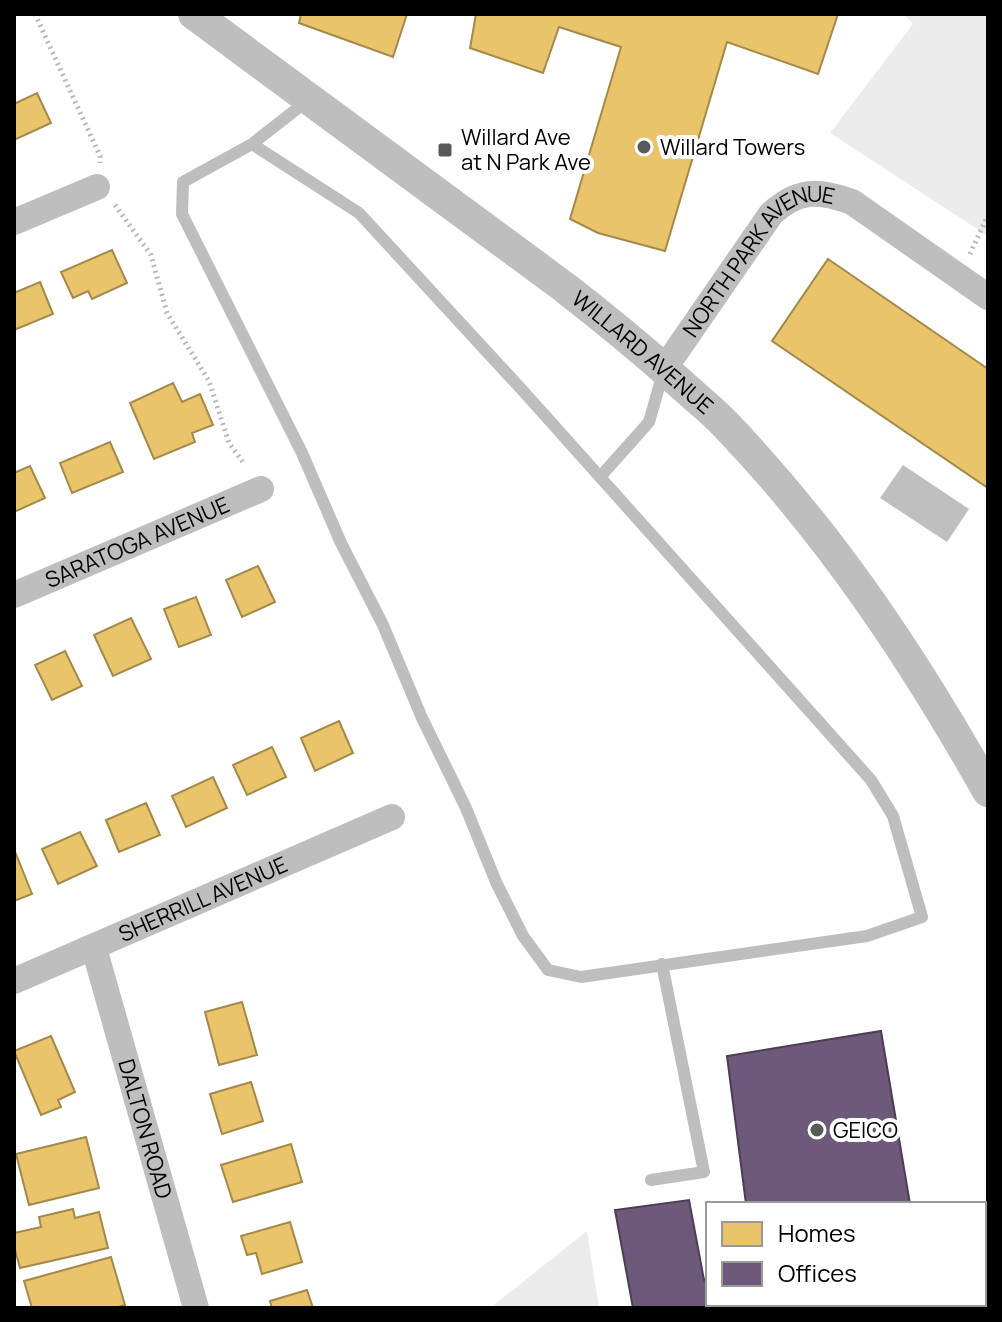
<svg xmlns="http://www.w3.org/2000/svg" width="1002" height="1322" viewBox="0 0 1002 1322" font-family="Manrope,sans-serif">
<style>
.green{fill:#ececec}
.water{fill:#bfbfbf}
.homes{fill:#e9c46a;stroke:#a3894a;stroke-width:2}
.offices{fill:#6d597a;stroke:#4c3e55;stroke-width:2}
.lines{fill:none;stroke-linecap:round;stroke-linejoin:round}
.path{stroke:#b9b9b9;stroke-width:5;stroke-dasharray:2 4;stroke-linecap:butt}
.service{stroke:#bebebe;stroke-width:12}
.minor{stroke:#bebebe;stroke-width:26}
.tertiary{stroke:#bebebe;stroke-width:32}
.poi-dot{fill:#595959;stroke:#fff;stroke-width:3}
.labels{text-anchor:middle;stroke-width:8;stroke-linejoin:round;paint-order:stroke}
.poi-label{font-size:22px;fill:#000;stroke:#fff;text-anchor:start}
.street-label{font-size:22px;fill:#000;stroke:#fff}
</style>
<rect width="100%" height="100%" fill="#fff"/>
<path class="green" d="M 903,14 L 988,14 L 988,236 L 830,133 L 913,24 Z
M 587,1231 L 599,1308 L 490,1308 Z"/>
<path class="water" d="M 903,465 L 969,509 L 947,542 L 880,498 Z"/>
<path class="homes" d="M 301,14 L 407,14 L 393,57 L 299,23 Z
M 476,14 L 838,14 L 818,74 L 727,42 L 665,251 L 598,233 L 570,219 L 621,47 L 559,27 L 543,73 L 470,48 Z
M 37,93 L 51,123 L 14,140 L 14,104 Z
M 112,250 L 127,283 L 92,299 L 88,291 L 73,298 L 61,272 Z
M 828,259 L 988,369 L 988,488 L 772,341 Z
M 40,282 L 53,314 L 14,330 L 14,293 Z
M 173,383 L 182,402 L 200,394 L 213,425 L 192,433 L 195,442 L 154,459 L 130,403 Z
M 110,442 L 123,472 L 72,493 L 60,463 Z
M 30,466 L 45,498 L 14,512 L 14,473 Z
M 258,566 L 275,602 L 242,617 L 226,580 Z
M 196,597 L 211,635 L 179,647 L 164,609 Z
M 131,618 L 151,659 L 113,676 L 94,635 Z
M 65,651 L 82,686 L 52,700 L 35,665 Z
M 339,721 L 353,753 L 315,771 L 301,738 Z
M 272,747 L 286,777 L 247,795 L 233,765 Z
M 213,777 L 227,808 L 186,827 L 172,796 Z
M 146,803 L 160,835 L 119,852 L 106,820 Z
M 80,832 L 97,866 L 58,884 L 42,849 Z
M 14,849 L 32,894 L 14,901 Z
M 242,1002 L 257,1055 L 219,1065 L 205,1012 Z
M 51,1036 L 75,1092 L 58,1100 L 61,1107 L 41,1115 L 14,1051 Z
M 251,1082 L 263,1121 L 222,1134 L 210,1094 Z
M 86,1137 L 99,1188 L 29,1205 L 16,1154 Z
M 291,1144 L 302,1182 L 233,1202 L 221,1165 Z
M 73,1209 L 75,1218 L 99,1212 L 108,1248 L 20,1268 L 14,1246 L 14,1233 L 41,1227 L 39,1217 Z
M 290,1222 L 302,1262 L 262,1274 L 256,1253 L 247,1255 L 241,1236 Z
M 111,1257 L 125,1305 L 115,1308 L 32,1308 L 24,1281 Z
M 307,1290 L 313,1308 L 272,1308 L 270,1301 Z"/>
<path class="offices" d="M 881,1031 L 910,1204 L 746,1204 L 727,1056 Z
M 689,1200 L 704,1280 L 708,1279 L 708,1304 L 926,1304 L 927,1308 L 633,1308 L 615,1210 Z"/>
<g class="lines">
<path class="path" d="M 35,14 L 100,156 L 100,163
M 115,205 L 151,255 L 167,313 L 209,381 L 229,443 L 245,465
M 970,254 L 988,215"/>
<path class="service" d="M 252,144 L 359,213 L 524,392 L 871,780 L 893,816 L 922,917 L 867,936 L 581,977 L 548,970 L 523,936 L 496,882 L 466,808 L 422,718 L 383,625 L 341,543 L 302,453 L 182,214 L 183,182 L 252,144 L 307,101
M 600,477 L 649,422 L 663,373
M 651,1180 L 704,1172 L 662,964"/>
<g class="minor">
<path d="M 14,222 L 97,187"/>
<path id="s1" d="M 664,369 L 771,214 C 798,189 818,190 852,202 L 988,297"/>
<path id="s2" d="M 14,595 L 261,489"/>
<path id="s3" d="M 94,948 L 196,1308"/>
<path id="s4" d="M 14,981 L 392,817"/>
</g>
<path class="tertiary" id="s5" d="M 194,14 L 564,287 C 604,318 643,350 681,384 C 696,398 712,410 726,425 C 832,536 913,658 988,791"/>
</g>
<g class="poi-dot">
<circle cx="644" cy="147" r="8"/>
<rect x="437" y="142" width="16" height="16" rx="4"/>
<circle cx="817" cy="1130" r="8"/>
</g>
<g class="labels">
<g class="poi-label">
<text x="461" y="145">Willard Ave<tspan x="461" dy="25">at N Park Ave</tspan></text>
<text x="660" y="155">Willard Towers</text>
<text x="833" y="1138">GEICO</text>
</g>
<g class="street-label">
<text dy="8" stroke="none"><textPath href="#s1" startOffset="150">NORTH PARK AVENUE</textPath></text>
<text dy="8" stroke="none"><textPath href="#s5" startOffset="562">WILLARD AVENUE</textPath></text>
<text dy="8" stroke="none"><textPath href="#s2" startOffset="134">SARATOGA AVENUE</textPath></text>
<text dy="8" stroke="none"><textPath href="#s4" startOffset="206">SHERRILL AVENUE</textPath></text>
<text dy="8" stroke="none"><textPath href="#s3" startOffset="188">DALTON ROAD</textPath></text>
</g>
</g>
<rect width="1002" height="1322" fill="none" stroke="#000000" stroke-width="32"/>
<rect x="706" y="1202" width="280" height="104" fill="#ffffff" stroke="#999999" stroke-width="2"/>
<rect x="722" y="1222" width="40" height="24" fill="#e9c46a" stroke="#999999" stroke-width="2"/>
<text x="778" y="1242" font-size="24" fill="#000000">Homes</text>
<rect x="722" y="1262" width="40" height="24" fill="#6d597a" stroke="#999999" stroke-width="2"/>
<text x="778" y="1282" font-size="24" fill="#000000">Offices</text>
</svg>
